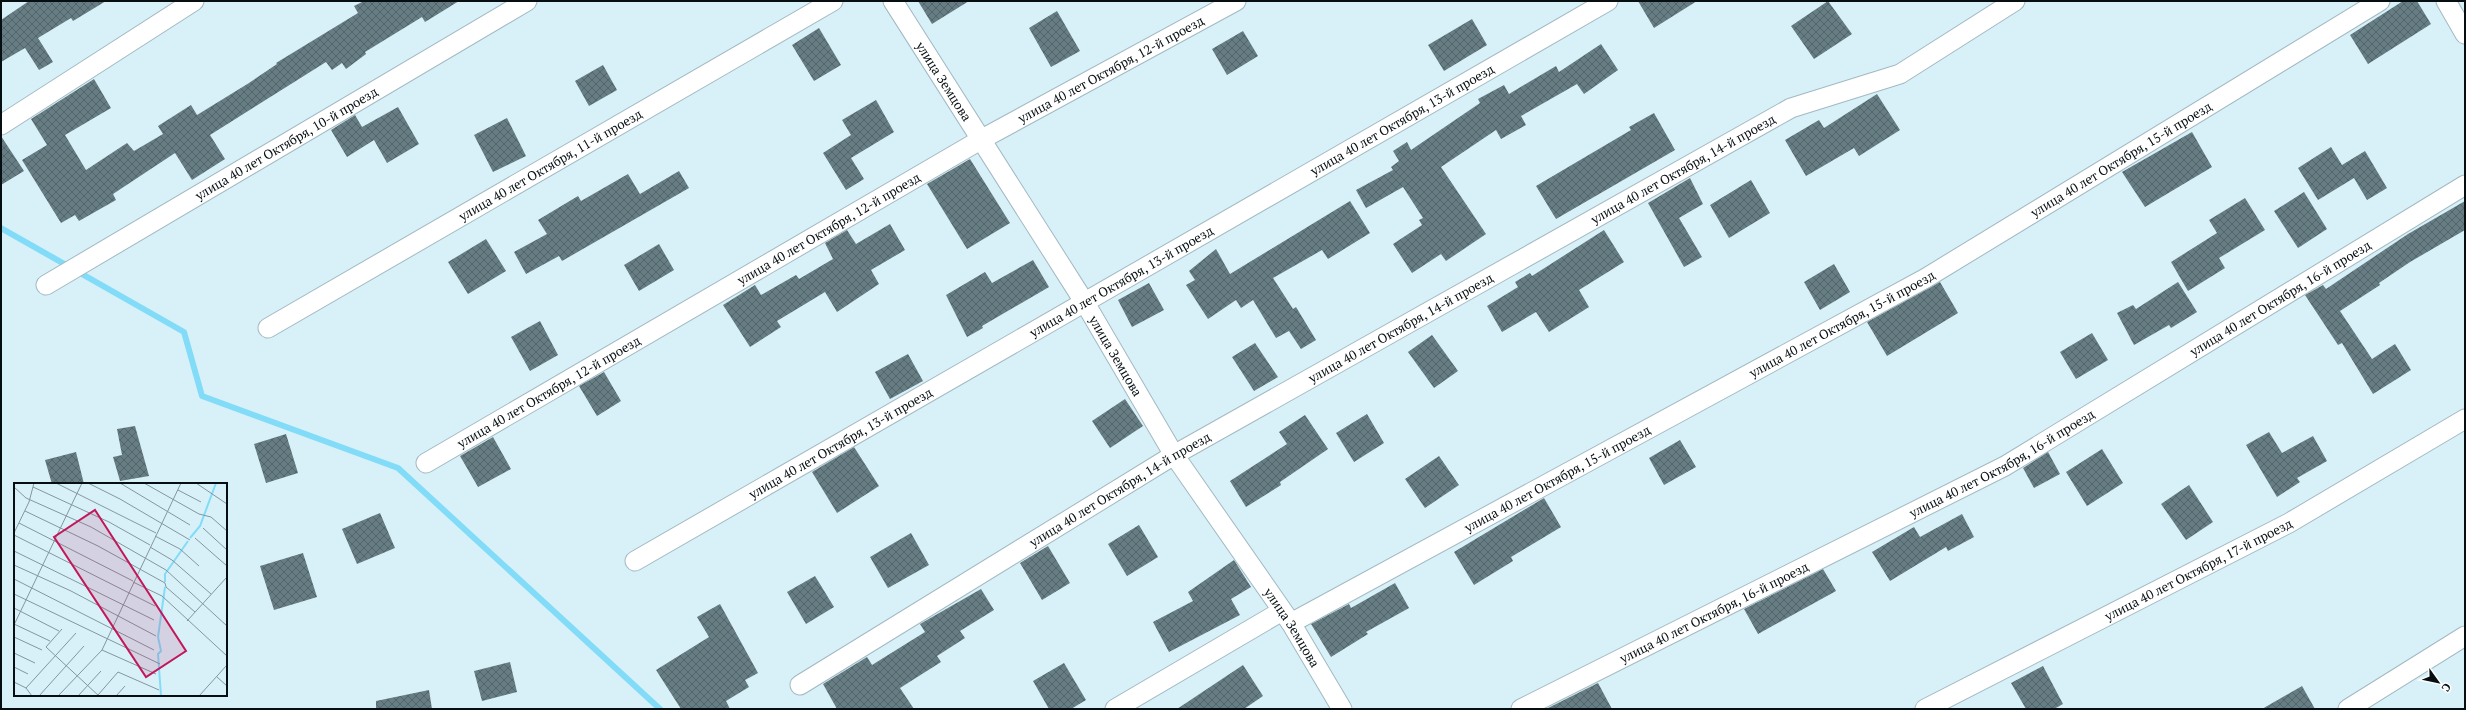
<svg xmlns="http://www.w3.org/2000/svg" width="2466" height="710" viewBox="0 0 2466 710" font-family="'PT Serif',serif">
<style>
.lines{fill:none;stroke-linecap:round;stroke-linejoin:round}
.stream{stroke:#82dcf8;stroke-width:6}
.building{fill:url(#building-cross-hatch)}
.street-casing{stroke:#a2b9c1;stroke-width:21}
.street{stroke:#fff;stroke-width:19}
.labels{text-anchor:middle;stroke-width:3;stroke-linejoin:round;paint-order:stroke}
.street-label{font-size:13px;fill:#060e11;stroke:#fff}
.inset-river{fill:none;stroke:#82dcf8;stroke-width:2}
.inset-road{fill:none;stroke:#84969c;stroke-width:1}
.view{fill:#c2185b;fill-opacity:0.15;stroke:#c2185b;stroke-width:2}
.inset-edge{fill:none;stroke:#060e11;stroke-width:2}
</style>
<defs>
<pattern id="building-cross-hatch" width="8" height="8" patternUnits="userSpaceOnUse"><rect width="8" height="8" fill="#677d84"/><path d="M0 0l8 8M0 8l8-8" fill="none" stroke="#53656b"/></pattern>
</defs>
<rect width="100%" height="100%" fill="#d8f1f9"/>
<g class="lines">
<path class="stream" d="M 1,228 L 184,332 L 202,396 L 398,468 L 660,709"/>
</g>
<path class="building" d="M 29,1 L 106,1 L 73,21 L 71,18 L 38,38 L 53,62 L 39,70 L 25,48 L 1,62 L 1,20 Z
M 364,1 L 459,1 L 425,22 L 422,17 L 365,52 L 366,54 L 346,69 L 342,63 L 332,70 L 326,62 L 210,135 L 225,159 L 192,180 L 175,153 L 113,194 L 116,200 L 79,221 L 75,215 L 61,223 L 22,160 L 47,145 L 31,119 L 94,79 L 111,108 L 65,135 L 86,170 L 127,143 L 134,151 L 163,134 L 158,126 L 191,105 L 197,115 L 249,83 L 277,64 L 276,63 L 358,13 L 354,6 Z
M 918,1 L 969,1 L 932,24 Z
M 1638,1 L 1697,1 L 1654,28 Z
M 1828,1 L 1852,34 L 1814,59 L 1791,26 Z
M 2403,1 L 2417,1 L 2431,24 L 2368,64 L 2350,35 Z
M 1057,11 L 1080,51 L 1051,67 L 1029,28 Z
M 1472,19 L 1487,45 L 1444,71 L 1428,45 Z
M 819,28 L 841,65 L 814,81 L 792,45 Z
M 1243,31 L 1258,56 L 1227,75 L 1212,49 Z
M 1601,44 L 1618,70 L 1584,94 L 1577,84 L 1521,116 L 1526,125 L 1501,139 L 1496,130 L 1441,167 L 1486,234 L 1446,261 L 1441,254 L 1412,273 L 1393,244 L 1422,225 L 1419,220 L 1423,218 L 1403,187 L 1366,208 L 1356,190 L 1393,170 L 1391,167 L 1399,161 L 1393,151 L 1407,142 L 1411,150 L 1480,103 L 1478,99 L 1504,85 L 1509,94 L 1556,66 L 1559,72 Z
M 603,65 L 617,90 L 589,106 L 575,81 Z
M 1877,94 L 1900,130 L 1859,156 L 1854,148 L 1806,176 L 1785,140 L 1819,120 L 1824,128 Z
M 876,100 L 894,132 L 851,158 L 864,179 L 846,190 L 823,153 L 851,135 L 842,120 Z
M 398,107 L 419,144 L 387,163 L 374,140 L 347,157 L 331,130 L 355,115 L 362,127 Z
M 1654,113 L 1675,150 L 1556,219 L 1536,186 L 1631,130 L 1629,127 Z
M 507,118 L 526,156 L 493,172 L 474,135 Z
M 2192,132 L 2212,167 L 2145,207 L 2122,172 Z
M 1,136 L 24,171 L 1,185 Z
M 2331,147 L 2342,165 L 2365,151 L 2387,188 L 2367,200 L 2354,178 L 2318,200 L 2298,168 Z
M 970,159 L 1010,223 L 967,249 L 927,184 Z
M 679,171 L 689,188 L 562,261 L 559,256 L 526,274 L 514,252 L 547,234 L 538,220 L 578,196 L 581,201 L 628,174 L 640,194 Z
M 1690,178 L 1703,204 L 1679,218 L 1702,257 L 1684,267 L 1648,203 Z
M 1751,180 L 1770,213 L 1729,238 L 1710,205 Z
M 2304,192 L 2327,229 L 2298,248 L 2274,211 Z
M 2245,198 L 2265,230 L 2219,258 L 2225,268 L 2188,291 L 2171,262 L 2217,233 L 2209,220 Z
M 1350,201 L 1370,233 L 1328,259 L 1322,250 L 1273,278 L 1293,309 L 1296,307 L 1316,340 L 1301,349 L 1289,331 L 1276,338 L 1253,300 L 1241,308 L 1236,300 L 1208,319 L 1186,285 L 1195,280 L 1189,271 L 1216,249 L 1230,274 Z
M 2465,201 L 2465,230 L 2410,262 L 2379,283 L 2380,285 L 2340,311 L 2372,359 L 2395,344 L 2411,370 L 2373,394 L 2342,343 L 2338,345 L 2305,295 L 2323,285 L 2326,289 L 2408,234 Z
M 890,224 L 905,250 L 871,270 L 879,284 L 837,312 L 825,292 L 777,321 L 781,327 L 750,347 L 723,305 L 755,285 L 761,295 L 796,275 L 799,279 L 833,259 L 825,243 L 847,230 L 856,244 Z
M 1604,230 L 1624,262 L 1579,290 L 1589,307 L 1549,332 L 1536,312 L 1502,332 L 1487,306 L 1518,287 L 1515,282 L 1530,273 L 1532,276 Z
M 486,239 L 506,271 L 468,294 L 448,262 Z
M 659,244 L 674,270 L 639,291 L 624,265 Z
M 1033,260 L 1049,287 L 982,326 L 983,328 L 967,337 L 946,295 L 985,272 L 992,283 Z
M 1834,264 L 1850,292 L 1820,310 L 1804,282 Z
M 1940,282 L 1958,313 L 1887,356 L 1867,322 Z
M 2178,282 L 2197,312 L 2171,328 L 2169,325 L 2134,345 L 2117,313 L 2133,305 L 2136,309 Z
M 1149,283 L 1164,310 L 1132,327 L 1118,300 Z
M 540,321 L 558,355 L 530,371 L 511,337 Z
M 2092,333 L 2108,360 L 2076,379 L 2060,352 Z
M 1432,335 L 1458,371 L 1434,388 L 1408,352 Z
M 1255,343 L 1278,377 L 1254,391 L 1232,357 Z
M 908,354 L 923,381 L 890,399 L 875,372 Z
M 604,372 L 621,401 L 597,416 L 579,386 Z
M 1125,399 L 1143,426 L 1110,448 L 1092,421 Z
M 1367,414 L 1384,443 L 1354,462 L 1336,433 Z
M 1305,415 L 1328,449 L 1280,482 L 1281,485 L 1246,507 L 1230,481 L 1287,444 L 1279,432 Z
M 135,426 L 149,476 L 120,481 L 113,457 L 122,455 L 117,429 Z
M 2269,432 L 2282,453 L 2313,436 L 2327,461 L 2297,478 L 2300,482 L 2277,497 L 2246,445 Z
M 286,434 L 298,473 L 266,483 L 254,444 Z
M 493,437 L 511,469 L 478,487 L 460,456 Z
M 1680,440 L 1696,467 L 1664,485 L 1649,458 Z
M 854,447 L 879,486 L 837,513 L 812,472 Z
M 2102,449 L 2123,483 L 2087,506 L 2066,472 Z
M 76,452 L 84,484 L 52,484 L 45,460 Z
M 2048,452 L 2060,474 L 2034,488 L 2023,468 Z
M 1439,456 L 1459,485 L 1425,508 L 1405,479 Z
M 2189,485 L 2213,522 L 2186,540 L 2161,504 Z
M 1544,498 L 1561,527 L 1511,557 L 1513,561 L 1474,585 L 1454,552 Z
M 380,513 L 395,548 L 357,564 L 342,529 Z
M 1962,514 L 1974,537 L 1948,551 L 1946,547 L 1890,581 L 1872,552 L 1914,527 L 1920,537 Z
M 1139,525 L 1158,557 L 1127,576 L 1108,544 Z
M 911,533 L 929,565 L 888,588 L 870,557 Z
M 1048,546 L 1070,583 L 1042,600 L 1020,563 Z
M 303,553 L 317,597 L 274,610 L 260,566 Z
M 1234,560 L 1251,587 L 1231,599 L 1240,615 L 1169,652 L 1153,622 L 1193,601 L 1188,592 Z
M 1823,569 L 1836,591 L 1758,634 L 1744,609 Z
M 815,576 L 834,607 L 806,624 L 787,592 Z
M 1395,583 L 1409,608 L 1366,632 L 1368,634 L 1331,657 L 1311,624 L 1349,604 L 1351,608 Z
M 981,589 L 994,610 L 960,631 L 965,638 L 937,656 L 941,662 L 900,688 L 914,709 L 837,709 L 823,684 L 867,657 L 872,665 L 925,632 L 920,624 Z
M 720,604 L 758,673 L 745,680 L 749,687 L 726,701 L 730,709 L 681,709 L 656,670 L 709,637 L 697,617 Z
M 510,662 L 517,692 L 482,701 L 474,671 Z
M 1064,663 L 1086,700 L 1071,709 L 1049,709 L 1033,681 Z
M 1243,665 L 1263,696 L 1244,709 L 1177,709 Z
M 2043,666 L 2063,704 L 2054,709 L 2026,709 L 2011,683 Z
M 1598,683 L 1612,709 L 1546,709 Z
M 2302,686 L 2315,709 L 2262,709 Z
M 429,690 L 432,709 L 376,709 L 376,701 Z"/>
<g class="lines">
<g class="street-casing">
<g id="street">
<path id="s1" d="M 893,1 L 1085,303 L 1174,455 L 1291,623 L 1342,709"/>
<path d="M 2446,1 L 2465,34"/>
<path d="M 1,125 L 194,1"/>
<path id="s2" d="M 46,285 L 527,1"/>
<path id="s3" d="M 268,328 L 833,1"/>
<path id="s4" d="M 426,463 L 982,139 L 1236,1"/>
<path id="s5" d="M 635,561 L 1608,1"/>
<path id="s6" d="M 1291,623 L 1926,278 L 2380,1"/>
<path id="s7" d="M 800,685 L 1174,455 L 1791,108 L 1900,74 L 2015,1"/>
<path d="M 1115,709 L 1282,611"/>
<path id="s8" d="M 1521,709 L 2005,466 L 2465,185"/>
<path id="s9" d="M 1925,709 L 2289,523 L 2465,419"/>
<path d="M 2348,709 L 2465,636"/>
</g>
</g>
<use href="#street" class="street"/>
</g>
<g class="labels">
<g class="street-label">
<text dy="5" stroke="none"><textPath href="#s4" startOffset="790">улица 40 лет Октября, 12-й проезд</textPath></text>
<text dy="5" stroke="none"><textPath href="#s1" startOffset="95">улица Земцова</textPath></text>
<text dy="5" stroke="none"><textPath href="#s5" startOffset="885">улица 40 лет Октября, 13-й проезд</textPath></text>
<text dy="5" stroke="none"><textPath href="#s2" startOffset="279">улица 40 лет Октября, 10-й проезд</textPath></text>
<text dy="5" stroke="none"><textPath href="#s6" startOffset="951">улица 40 лет Октября, 15-й проезд</textPath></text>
<text dy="5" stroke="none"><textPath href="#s3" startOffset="326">улица 40 лет Октября, 11-й проезд</textPath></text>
<text dy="5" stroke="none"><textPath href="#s7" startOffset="1023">улица 40 лет Октября, 14-й проезд</textPath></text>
<text dy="5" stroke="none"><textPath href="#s4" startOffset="466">улица 40 лет Октября, 12-й проезд</textPath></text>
<text dy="5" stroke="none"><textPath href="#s5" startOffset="561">улица 40 лет Октября, 13-й проезд</textPath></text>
<text dy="5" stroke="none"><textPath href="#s8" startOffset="864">улица 40 лет Октября, 16-й проезд</textPath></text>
<text dy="5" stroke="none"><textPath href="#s6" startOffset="627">улица 40 лет Октября, 15-й проезд</textPath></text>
<text dy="5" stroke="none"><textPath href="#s7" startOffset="699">улица 40 лет Октября, 14-й проезд</textPath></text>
<text dy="5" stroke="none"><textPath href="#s1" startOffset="419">улица Земцова</textPath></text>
<text dy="5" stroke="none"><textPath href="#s4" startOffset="142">улица 40 лет Октября, 12-й проезд</textPath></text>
<text dy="5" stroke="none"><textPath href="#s5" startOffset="237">улица 40 лет Октября, 13-й проезд</textPath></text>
<text dy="5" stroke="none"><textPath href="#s8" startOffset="540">улица 40 лет Октября, 16-й проезд</textPath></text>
<text dy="5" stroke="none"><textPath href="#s6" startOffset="303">улица 40 лет Октября, 15-й проезд</textPath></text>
<text dy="5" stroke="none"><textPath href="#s7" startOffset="375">улица 40 лет Октября, 14-й проезд</textPath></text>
<text dy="5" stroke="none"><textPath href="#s9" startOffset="307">улица 40 лет Октября, 17-й проезд</textPath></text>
<text dy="5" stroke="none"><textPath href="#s8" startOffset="216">улица 40 лет Октября, 16-й проезд</textPath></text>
<text dy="5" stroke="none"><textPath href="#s1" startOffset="743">улица Земцова</textPath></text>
</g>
</g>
<g transform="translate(14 483)">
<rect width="213" height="213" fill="#d8f1f9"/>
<path class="inset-river" d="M 176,55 L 186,43 L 202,0M 151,99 L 151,91 L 174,58M 147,213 L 144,171 L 147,168 L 144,154 L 151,104"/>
<path class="inset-road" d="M 42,0 L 142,50M 74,0 L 106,16 L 176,57M 106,0 L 176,42M 130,0 L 185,31 L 197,34 L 213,48M 182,0 L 213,21M 0,4 L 12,15 L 77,44 L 152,87 L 213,143M 19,4 L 95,39 L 136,62M 164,7 L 187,19M 11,28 L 84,63 L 151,100 L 152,104 L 181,129M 5,40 L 119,98M 189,45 L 213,67M 0,50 L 15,19 L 20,0M 0,52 L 141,123M 141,53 L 166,66 L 185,83M 181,55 L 213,83M 136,64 L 158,77 L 197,111M 0,68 L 140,137M 0,82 L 57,108 L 142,153M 0,96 L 140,167M 119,99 L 148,113 L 213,173M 0,111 L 146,181M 0,125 L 45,148M 173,138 L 213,94M 0,141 L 36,158M 0,142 L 68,0M 48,146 L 32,164 L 85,213M 0,154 L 28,167M 88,167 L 142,191M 0,170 L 21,180M 0,184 L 14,191M 203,194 L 213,203M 0,199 L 12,205M 84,212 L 104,189 L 145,207M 18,213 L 12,205 L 62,150M 25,213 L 70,163M 44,213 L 88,167 L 167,0M 64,213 L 87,188M 102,213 L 111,203M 185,213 L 213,182"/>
<path class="view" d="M 81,27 L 172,168 L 132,194 L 40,54 Z"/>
<rect width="213" height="213" class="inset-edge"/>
</g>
<rect width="2466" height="710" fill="none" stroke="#060e11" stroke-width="4"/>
<g transform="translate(2438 682) rotate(123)" stroke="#ffffff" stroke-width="3" paint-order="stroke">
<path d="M0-3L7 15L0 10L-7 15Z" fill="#060e11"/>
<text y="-6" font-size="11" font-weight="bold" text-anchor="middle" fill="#060e11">С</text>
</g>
</svg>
